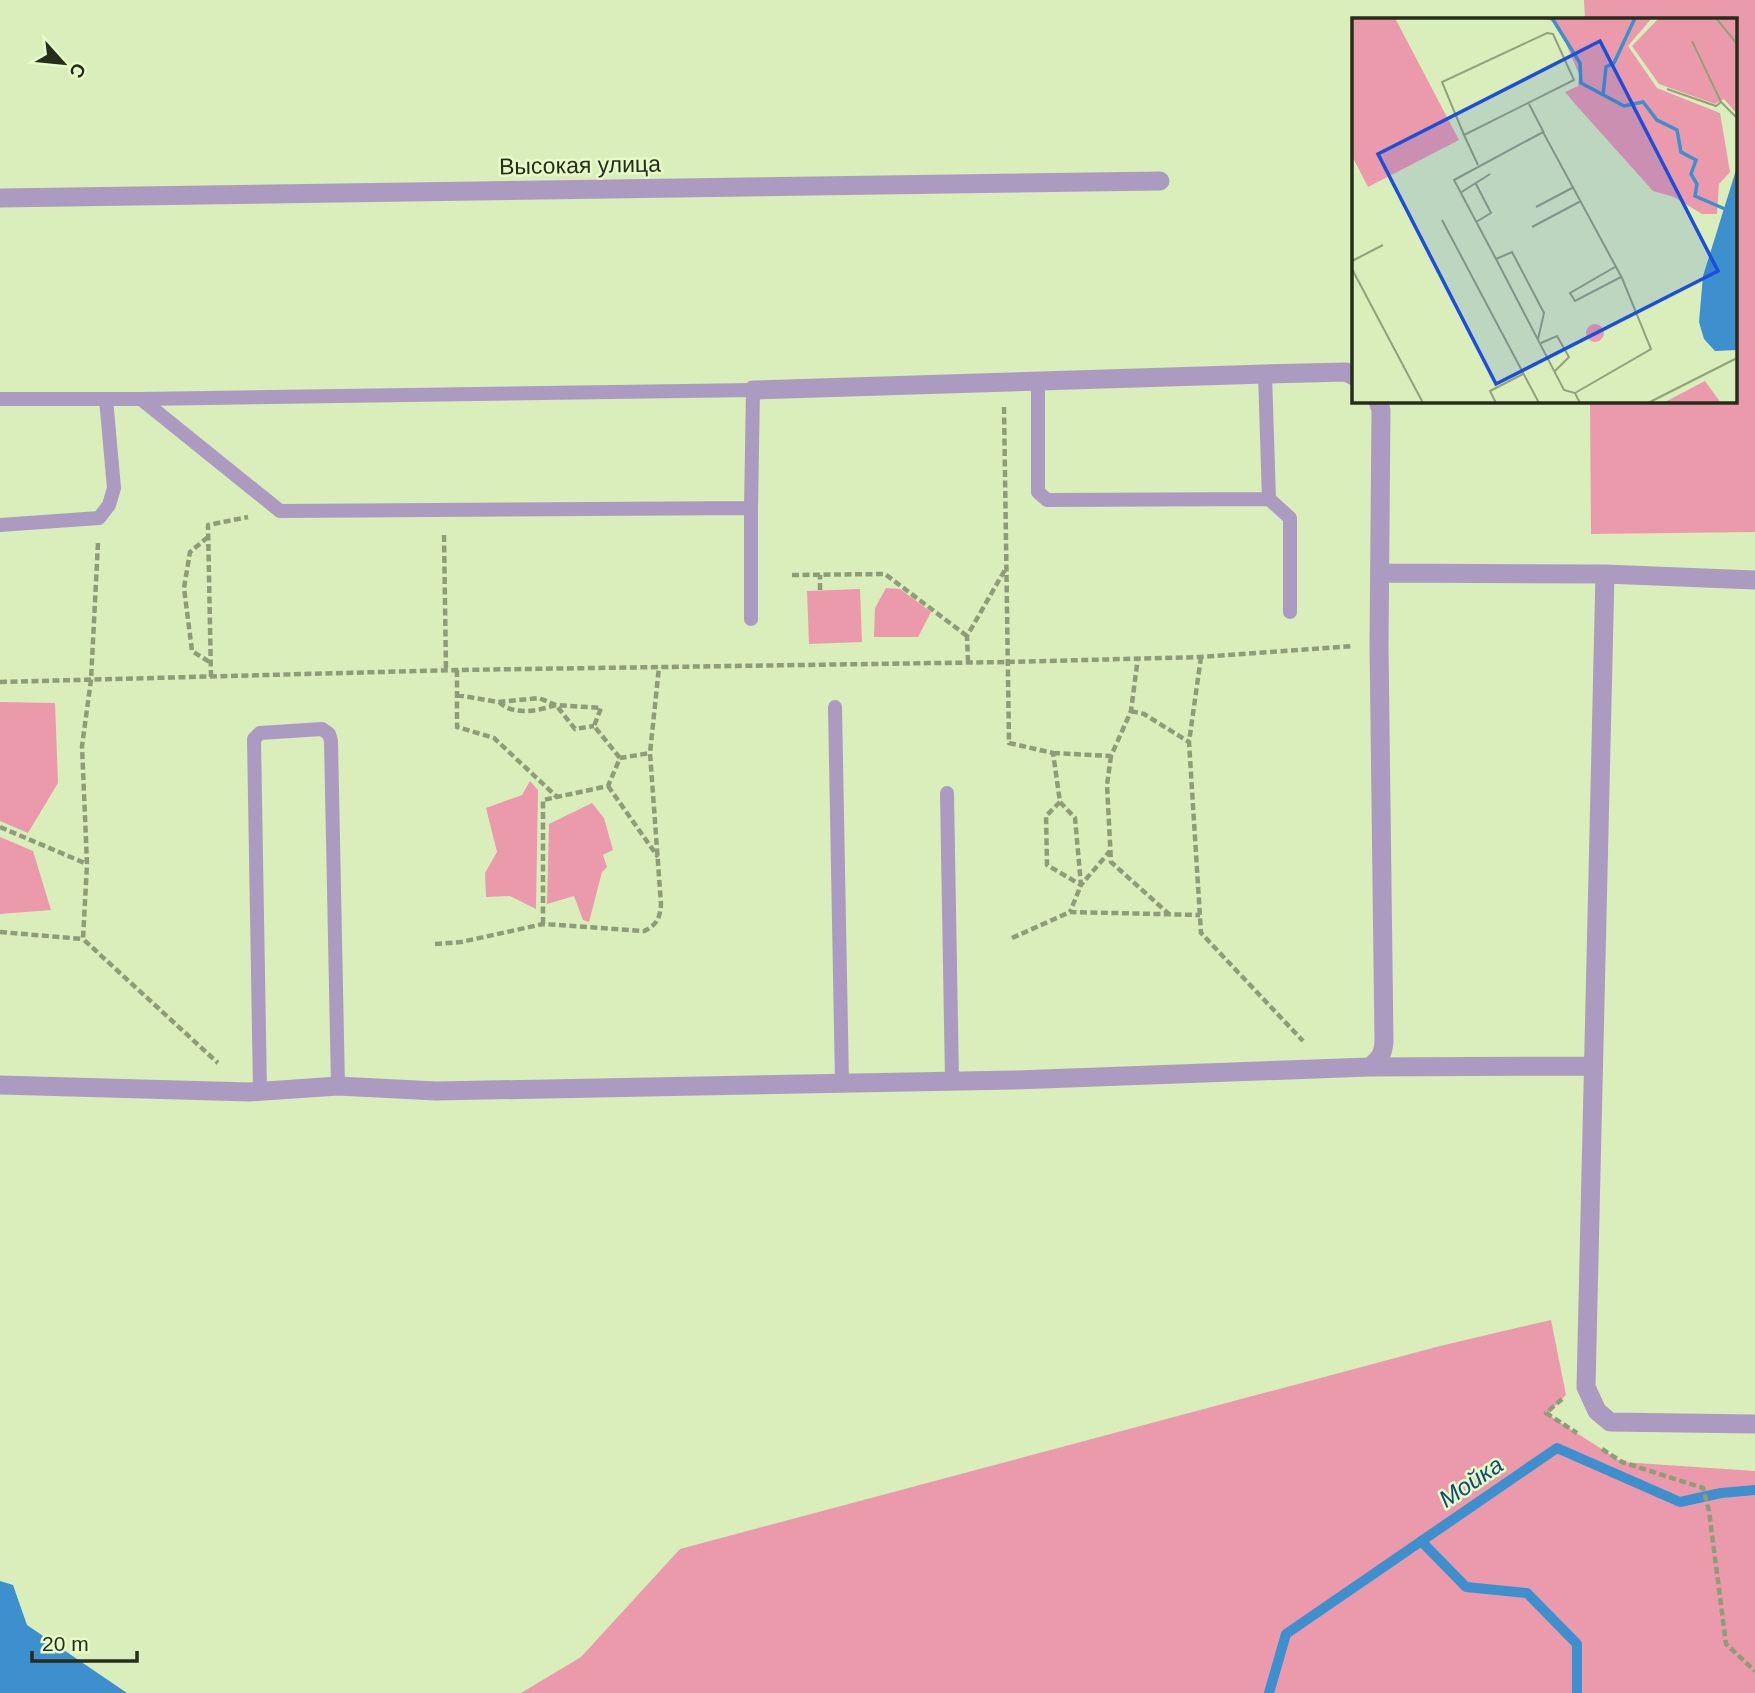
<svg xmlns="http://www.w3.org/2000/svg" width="1755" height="1693" viewBox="0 0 1755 1693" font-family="Arial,sans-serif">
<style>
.green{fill:#ea9aab}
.water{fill:#3d8fce}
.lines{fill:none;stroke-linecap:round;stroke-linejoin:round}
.stream{stroke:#3d8fce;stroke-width:10}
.path{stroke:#8e9d78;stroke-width:4.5;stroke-dasharray:7 3.5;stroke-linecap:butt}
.service{stroke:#ac9bc0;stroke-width:14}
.minor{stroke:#ac9bc0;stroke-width:19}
.labels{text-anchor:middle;stroke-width:5;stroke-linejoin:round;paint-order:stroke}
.street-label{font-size:23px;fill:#262e1b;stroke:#e7fbc9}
.water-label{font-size:24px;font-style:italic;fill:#0f4b76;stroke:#e7fbc9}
.inset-river{fill:none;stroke:#3d8fce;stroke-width:3.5}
.inset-road{fill:none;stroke:#92a17c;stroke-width:2}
.view{fill:#1d4ed8;fill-opacity:0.15;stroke:#1d4ed8;stroke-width:3.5}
.inset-edge{fill:none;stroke:#262e1b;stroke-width:3.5}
</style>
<rect width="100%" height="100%" fill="#daeebc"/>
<path class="green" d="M 1584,0 L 1755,0 L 1755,532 L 1591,534 L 1590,401 L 1736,401 L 1736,19 L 1585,19 Z
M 886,588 L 900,589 L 931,612 L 918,637 L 874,637 L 875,608 Z
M 860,589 L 862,642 L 809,644 L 807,591 Z
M 0,702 L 55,703 L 58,783 L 28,833 L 0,821 Z
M 530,781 L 538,790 L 536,909 L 510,896 L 486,897 L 485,873 L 497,852 L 486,808 L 522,795 Z
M 592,803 L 604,818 L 613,850 L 603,855 L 607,867 L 602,872 L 589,922 L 583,920 L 574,896 L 547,904 L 549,824 Z
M 0,837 L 33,851 L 51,910 L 0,914 Z
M 1551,1320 L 1566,1395 L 1547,1414 L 1622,1462 L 1755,1471 L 1755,1693 L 521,1693 L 581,1657 L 680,1549 L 1440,1346 Z"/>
<path class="water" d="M 0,1581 L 13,1585 L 27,1625 L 127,1693 L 0,1693 Z"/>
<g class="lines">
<path class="stream" d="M 1421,1541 L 1466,1587 L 1527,1593 L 1577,1644 L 1577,1693
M 1269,1693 L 1286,1634 L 1557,1448 L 1680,1502 L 1721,1493 L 1755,1490"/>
<path class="path" d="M 1004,407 L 1009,743 L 1053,753 L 1060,802 L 1075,818 L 1081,885 L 1070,912
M 444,535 L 446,670
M 208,537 L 190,552 L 184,588 L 192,651 L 211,663
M 98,543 L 91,680 L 82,746 L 87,864 L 83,939 L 218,1063
M 792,575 L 885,574 L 967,636
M 820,590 L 820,575
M 1201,657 L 1189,742 L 1201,933 L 1303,1041
M 968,662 L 967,636 L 1006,568
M 457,670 L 457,727 L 494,738 L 557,797
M 211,677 L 208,525 L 248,517
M 0,682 L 457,670 L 1008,662 L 1201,657 L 1353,646
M 457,695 L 498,702 L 539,698 L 556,705 L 601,708 L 594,726 L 620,758
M 499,702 C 513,716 538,711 556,705 L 575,729 L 594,726
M 1131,711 L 1144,714 L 1189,742
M 1053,753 L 1111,756 L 1131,711 L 1138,657
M 1111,756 L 1107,785 L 1111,862 L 1171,916
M 608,786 L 658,857
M 1060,802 L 1046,816 L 1047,865 L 1081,885 L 1110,851
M 0,827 L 87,864
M 543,924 L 543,800 L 608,786 L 620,758 L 650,753
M 0,932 L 83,939
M 1012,938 L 1070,912 L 1200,915
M 435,944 L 461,942 L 543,924 L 644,931 C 657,925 660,918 661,904 L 650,753 L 659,667
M 1562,1399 L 1546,1413 L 1577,1433
M 1602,1449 L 1622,1462 L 1703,1488 L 1709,1511 L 1726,1644 L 1755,1671"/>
<path class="service" d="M 1265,374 L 1269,499 L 1290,518 L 1290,612
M 1038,382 L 1038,492 L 1047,500 L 1269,499
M 0,399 L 141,399 L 753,390 L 751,508 L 280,511 L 141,399
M 0,525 L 99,518 L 109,505 L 114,488 L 106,399
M 751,619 L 751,508
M 835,707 L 842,1083
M 947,793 L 952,1081
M 260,1091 L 254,739 L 260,733 L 322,729 L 329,734 L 331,741 L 338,1086"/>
<path class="minor" d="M 0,198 L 1160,181
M 753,390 L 1265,374 L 1346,372 L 1354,376
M 1380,573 L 1605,574 L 1586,1387 L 1597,1411 L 1610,1422 L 1755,1424
M 1605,574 L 1755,580
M 1369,1067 L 1593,1066
M 0,1085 L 250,1092 L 338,1086 L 436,1091 L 1014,1080 L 1369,1067 C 1379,1060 1383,1055 1384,1042 L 1379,645 L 1381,410 L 1378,401"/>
</g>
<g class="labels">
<g class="street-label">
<text transform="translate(580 165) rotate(-1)" y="8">Высокая улица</text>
</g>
<g class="water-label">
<text transform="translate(1471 1482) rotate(-34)" y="8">Мойка</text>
</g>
</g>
<g transform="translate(1352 18)">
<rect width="385" height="385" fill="#daeebc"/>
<path d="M 0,0 L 43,0 L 107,122 L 16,169 L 0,138 ZM 191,0 L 300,0 L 276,28 L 305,70 L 368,95 L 378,154 L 367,166 L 365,196 L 350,196 L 322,179 L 301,173 L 224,87 L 213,74 L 226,68 L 227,56 L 205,5 ZM 307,0 L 385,0 L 385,96 L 372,81 L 363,86 L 307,66 L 280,28 ZM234 315a9 9 0 1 1 18 0a9 9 0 1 1-18 0ZM 353,363 L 369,385 L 311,385 Z" fill="#ea9aab"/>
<path d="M 385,149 L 385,332 L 363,333 L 352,321 L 347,304 L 351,258 Z" fill="#3d8fce"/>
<path class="inset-river" d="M 200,0 L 228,45 L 229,65 L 272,88 L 291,84 L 305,102 L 325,112 L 329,134 L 344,142 L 339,156 L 345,166 L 343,178 L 373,191M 251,77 L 254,49 L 262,45 L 283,0"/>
<path class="inset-road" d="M 364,0 L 385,26M 340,23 L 369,84 L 385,100M 315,71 L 364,88 L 369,84M 177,86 L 192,115M 112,117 L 90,64 L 195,15 L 201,16 L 222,62 L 112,117 L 126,147M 124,166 L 139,195 L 124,204M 108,175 L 138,156M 184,189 L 222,169M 90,202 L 187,385M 180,209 L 229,183M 144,241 L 102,162 L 191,114 L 270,260 L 299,331 L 223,375M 0,243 L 31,227M 263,249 L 218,275 L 223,283 L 269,259M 0,251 L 71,385M 186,321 L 192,295 L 160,234 L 144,241 L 212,372 L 223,375 L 228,385M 189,325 L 205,318 L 217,339 L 203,353M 144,385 L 138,373 L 171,356M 296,385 L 385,340"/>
<path class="view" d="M 248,23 L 366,253 L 144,366 L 26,136 Z"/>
<rect width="385" height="385" class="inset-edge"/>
</g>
<g transform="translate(63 63) rotate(117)" stroke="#e7fbc9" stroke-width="5" paint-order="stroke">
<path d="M0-5L12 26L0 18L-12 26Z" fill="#262e1b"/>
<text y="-10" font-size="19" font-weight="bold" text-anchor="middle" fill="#262e1b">С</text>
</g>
<path d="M32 1651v10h105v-10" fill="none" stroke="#262e1b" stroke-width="3.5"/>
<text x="42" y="1651" font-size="21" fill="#262e1b" stroke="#e7fbc9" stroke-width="5" paint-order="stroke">20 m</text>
</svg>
